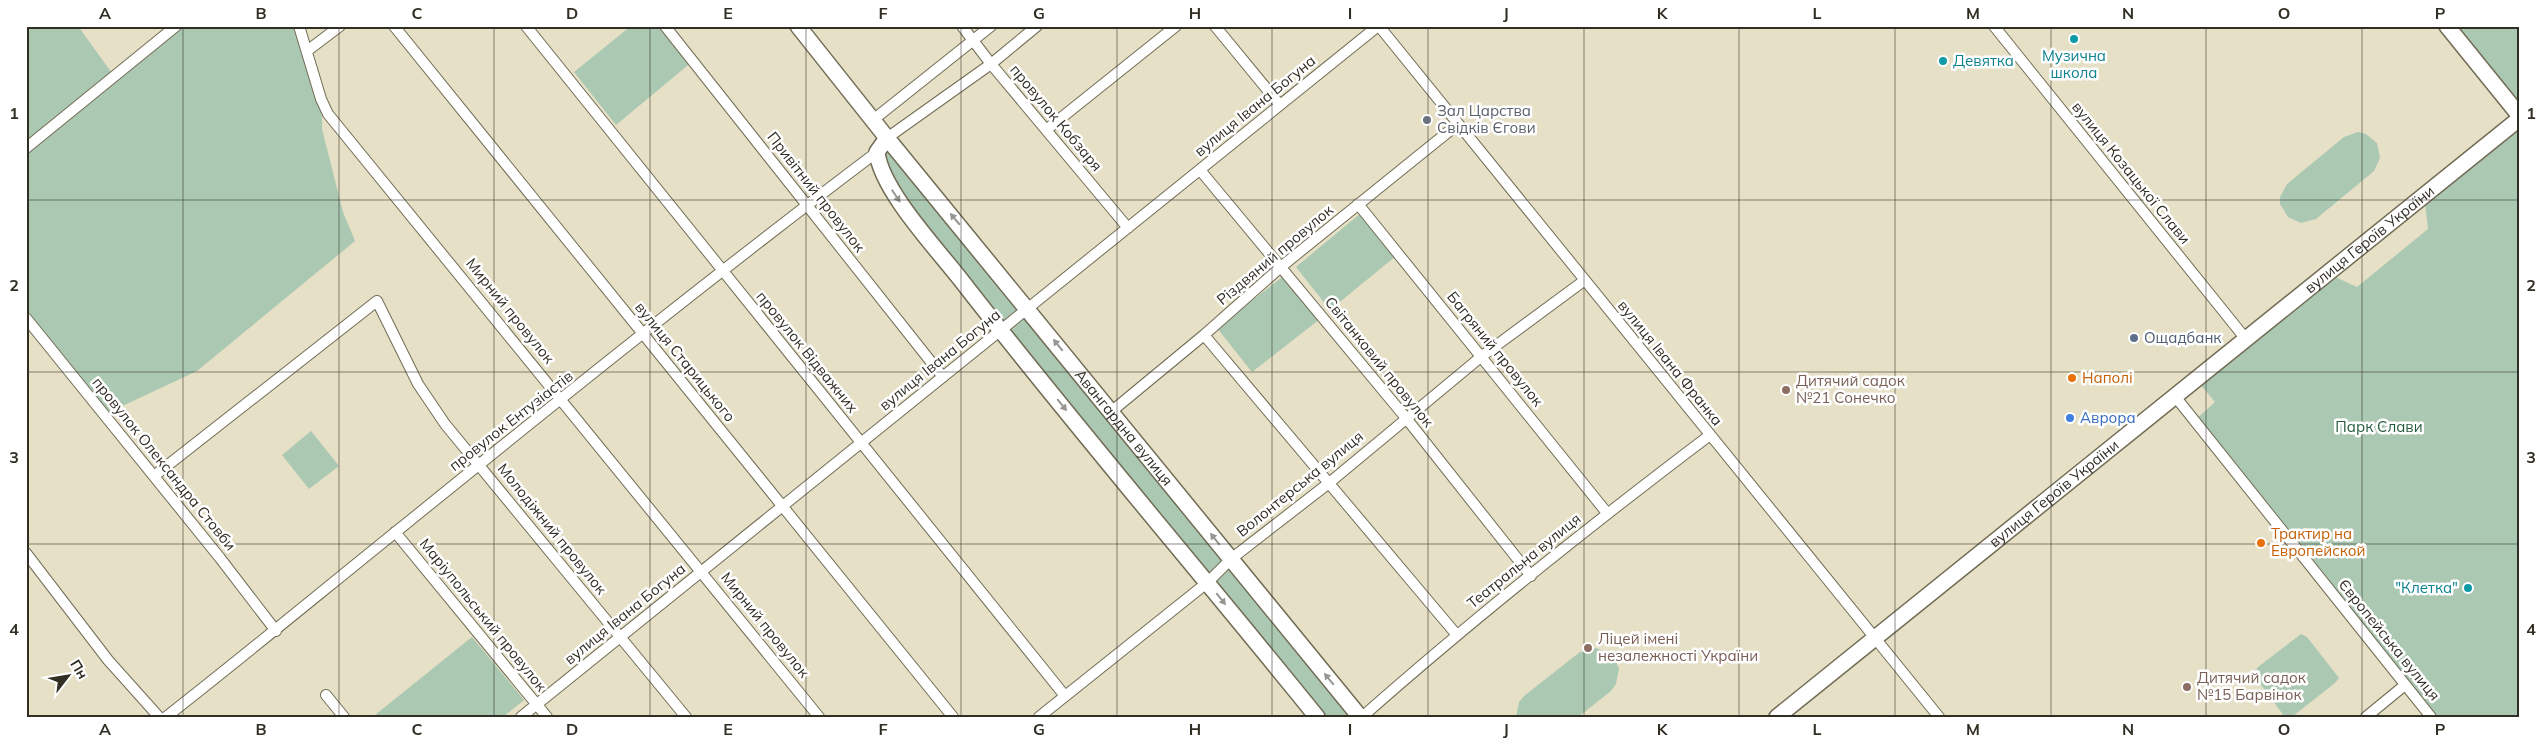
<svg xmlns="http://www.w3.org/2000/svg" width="2545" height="743" viewBox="0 0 2545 743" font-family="Mulish,sans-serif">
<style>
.green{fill:#abc8b3}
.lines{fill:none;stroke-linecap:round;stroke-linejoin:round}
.street-casing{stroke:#726c55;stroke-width:12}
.secondary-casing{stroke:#726c55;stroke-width:18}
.street{stroke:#fff;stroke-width:10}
.secondary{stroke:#fff;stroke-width:15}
.oneway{fill:#989692}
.grid{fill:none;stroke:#312e24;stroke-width:1;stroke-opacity:0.55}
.culture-dot{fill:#0f9aa8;stroke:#fff;stroke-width:2}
.worship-dot{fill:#6b7280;stroke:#fff;stroke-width:2}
.service-dot{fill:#5c6f8a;stroke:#fff;stroke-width:2}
.food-dot{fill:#e8710a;stroke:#fff;stroke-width:2}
.education-dot{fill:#8d6e63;stroke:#fff;stroke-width:2}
.shop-dot{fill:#3f7fe0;stroke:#fff;stroke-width:2}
.labels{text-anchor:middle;stroke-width:5;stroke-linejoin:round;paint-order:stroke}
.culture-label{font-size:15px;fill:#0d838f;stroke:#fff}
.street-label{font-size:15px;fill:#312e24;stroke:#fff}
.worship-label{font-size:15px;fill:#5b616d;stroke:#fff;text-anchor:start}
.service-label{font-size:15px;fill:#4e5e75;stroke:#fff;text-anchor:start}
.food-label{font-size:15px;fill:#c56008;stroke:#fff;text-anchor:start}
.education-label{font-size:15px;fill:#785e54;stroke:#fff;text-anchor:start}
.shop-label{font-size:15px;fill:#366cbe;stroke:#fff;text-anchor:start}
.park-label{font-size:15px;fill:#265b39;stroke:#fff}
.neatline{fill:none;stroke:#312e24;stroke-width:2}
.grid-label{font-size:16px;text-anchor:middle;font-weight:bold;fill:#312e24}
</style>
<rect width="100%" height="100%" fill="#e6e0c6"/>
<path class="green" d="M 26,26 L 78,26 L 114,76 L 26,149 Z
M 179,26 L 296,26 C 306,58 324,95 322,129 L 343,212 L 355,241 L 197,371 L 101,416 L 26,323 L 26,151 Z
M 631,26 L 665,26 L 693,61 L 616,125 L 574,72 Z
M 2452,26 L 2519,26 L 2519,105 Z
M 2519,121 L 2519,717 L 2431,717 L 2194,421 L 2215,402 L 2195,378 L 2327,273 L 2357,287 L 2428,229 L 2424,195 Z
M 2358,132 L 2366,134 L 2377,143 L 2380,158 L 2374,171 L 2316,219 L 2301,223 L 2288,217 L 2280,204 L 2280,197 L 2287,184 L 2344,137 Z
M 887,138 L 1360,717 L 1317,717 L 1000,331 L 878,163 Z
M 1361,213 L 1396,256 L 1330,310 L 1296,267 Z
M 1286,274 L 1320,319 L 1252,372 L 1217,328 Z
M 311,431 L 339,466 L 309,489 L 282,455 Z
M 2301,634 L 2307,637 L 2339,678 L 2335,683 L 2293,716 L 2284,716 L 2253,674 L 2258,667 Z
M 472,637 L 524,700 L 503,717 L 376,717 L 375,715 Z
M 1596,648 L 1611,654 L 1619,668 L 1616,684 L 1611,691 L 1578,717 L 1516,717 L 1519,702 L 1524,696 L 1580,652 Z"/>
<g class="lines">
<g class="street-casing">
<path id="street" d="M 299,26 L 321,99 L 328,114 L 819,717
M 394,26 L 953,717
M 526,26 L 1065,696
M 665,26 L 943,377
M 962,26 L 991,64 L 1128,228
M 1215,26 L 1280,105
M 1379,26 L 1939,717
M 1994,26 L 2245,338
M 307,51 L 340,26
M 873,120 L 991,26
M 1046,130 L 1176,26
M 887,138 L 991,64 L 1037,26
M 26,148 L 176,26
M 1200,170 L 1406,418 L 1531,576
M 1358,204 L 1607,513
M 26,318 L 220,558 L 276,631
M 1204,335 L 1456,634
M 2174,395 L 2431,717
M 1112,411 L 1204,335 L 1282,266 L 1458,124
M 154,476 L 377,301 L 418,384 L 445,424 L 686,717
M 395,532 L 547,717
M 26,553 L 108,660 L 159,717
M 326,695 L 344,717
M 166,717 C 244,656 320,593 397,531 C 555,403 714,275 877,152
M 521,717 L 1378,26
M 1039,717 L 1208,582 L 1231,559 L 1329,483 L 1482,356 L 1585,280
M 1362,717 C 1474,618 1591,525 1710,435
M 2366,717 L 2405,685"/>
</g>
<g class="secondary-casing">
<g id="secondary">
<path d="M 798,26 L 887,138 L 877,152 C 881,190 937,249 961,280 C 1076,428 1199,571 1317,717"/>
<path d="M 2447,26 L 2519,115"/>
<path id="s1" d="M 887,138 L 1360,717"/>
<path id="s2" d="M 1777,717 L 2519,119"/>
</g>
</g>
<use href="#street" class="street"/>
<use href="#secondary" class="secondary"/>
</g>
<defs><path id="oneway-solid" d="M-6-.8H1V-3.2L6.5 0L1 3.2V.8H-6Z" transform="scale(1.25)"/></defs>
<g class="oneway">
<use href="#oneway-solid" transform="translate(896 196) rotate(56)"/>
<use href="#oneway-solid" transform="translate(955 219) rotate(-130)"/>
<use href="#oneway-solid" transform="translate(1058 345) rotate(-129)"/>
<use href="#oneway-solid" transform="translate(1062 405) rotate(51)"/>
<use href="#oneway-solid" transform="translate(1215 539) rotate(-129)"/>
<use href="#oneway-solid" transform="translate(1221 599) rotate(51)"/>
<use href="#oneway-solid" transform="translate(1329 679) rotate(-129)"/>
</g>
<path class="grid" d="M 183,26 L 183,717M 339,26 L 339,717M 494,26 L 494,717M 650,26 L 650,717M 806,26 L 806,717M 961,26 L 961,717M 1117,26 L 1117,717M 1272,26 L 1272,717M 1428,26 L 1428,717M 1584,26 L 1584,717M 1739,26 L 1739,717M 1895,26 L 1895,717M 2051,26 L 2051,717M 2206,26 L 2206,717M 2362,26 L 2362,717M 26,200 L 2519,200M 26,372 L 2519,372M 26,544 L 2519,544"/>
<g class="culture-dot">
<circle cx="2074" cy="39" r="5"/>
<circle cx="1943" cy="61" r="5"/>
<circle cx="2468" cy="588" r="5"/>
</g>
<circle class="worship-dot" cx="1427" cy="120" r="5"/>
<circle class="service-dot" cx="2134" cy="338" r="5"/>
<g class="food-dot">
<circle cx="2072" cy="378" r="5"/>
<circle cx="2261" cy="543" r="5"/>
</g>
<g class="education-dot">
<circle cx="1786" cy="390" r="5"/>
<circle cx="1588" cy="648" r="5"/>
<circle cx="2187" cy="687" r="5"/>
</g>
<circle class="shop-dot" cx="2070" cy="418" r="5"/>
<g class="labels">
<g class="culture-label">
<text x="2074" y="61">Музична<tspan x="2074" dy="17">школа</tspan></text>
<text x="1953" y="66" text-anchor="start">Девятка</text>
<text x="2458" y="593" text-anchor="end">"Клетка"</text>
</g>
<g class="street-label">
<text transform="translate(1255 106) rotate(-39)" y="5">вулиця Івана Богуна</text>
<text transform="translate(1056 118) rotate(50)" y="5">провулок Кобзаря</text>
<text transform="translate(2131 173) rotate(51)" y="5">вулиця Козацької Слави</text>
<text transform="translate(816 192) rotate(52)" y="5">Привітний провулок</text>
<text dy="5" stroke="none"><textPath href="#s2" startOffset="761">вулиця Героїв України</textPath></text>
<text transform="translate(1275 255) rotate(-40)" y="5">Різдвяний провулок</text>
<text transform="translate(510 311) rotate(51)" y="5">Мирний провулок</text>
<text transform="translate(1495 349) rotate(51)" y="5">Багряний провулок</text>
<text transform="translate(807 352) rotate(51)" y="5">провулок Відважних</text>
<text transform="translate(940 360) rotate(-39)" y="5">вулиця Івана Богуна</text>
<text transform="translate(685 362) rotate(51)" y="5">вулиця Старицького</text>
<text transform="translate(1379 362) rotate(51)" y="5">Світанковий провулок</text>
<text transform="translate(1670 363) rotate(51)" y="5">вулиця Івана Франка</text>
<text transform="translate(511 421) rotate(-38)" y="5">провулок Ентузіастів</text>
<text dy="5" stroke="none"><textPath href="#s1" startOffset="374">Авангардна вулиця</textPath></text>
<text transform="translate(164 464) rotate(51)" y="5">провулок Олександра Стовби</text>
<text transform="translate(1300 484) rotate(-39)" y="5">Волонтерська вулиця</text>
<text dy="5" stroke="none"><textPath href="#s2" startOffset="356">вулиця Героїв України</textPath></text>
<text transform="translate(552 529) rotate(51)" y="5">Молодіжний провулок</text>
<text transform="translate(1524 561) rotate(-39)" y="5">Театральна вулиця</text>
<text transform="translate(625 614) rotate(-39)" y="5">вулиця Івана Богуна</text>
<text transform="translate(483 615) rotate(51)" y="5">Маріупольський провулок</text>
<text transform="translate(765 625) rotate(51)" y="5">Мирний провулок</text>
<text transform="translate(2389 640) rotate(51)" y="5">Європейська вулиця</text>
</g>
<g class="worship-label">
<text x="1437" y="116">Зал Царства<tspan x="1437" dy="17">Свідків Єгови</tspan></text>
</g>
<g class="service-label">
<text x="2144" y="343">Ощадбанк</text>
</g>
<g class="food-label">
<text x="2082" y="383">Наполі</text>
<text x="2271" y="539">Трактир на<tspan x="2271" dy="17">Европейской</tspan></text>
</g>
<g class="education-label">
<text x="1796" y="386">Дитячий садок<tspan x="1796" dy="17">№21 Сонечко</tspan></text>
<text x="1598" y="644">Ліцей імені<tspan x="1598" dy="17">незалежності України</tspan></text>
<text x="2197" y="683">Дитячий садок<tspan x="2197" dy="17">№15 Барвінок</tspan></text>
</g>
<g class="shop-label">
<text x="2080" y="423">Аврора</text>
</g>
<g class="park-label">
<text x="2379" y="432">Парк Слави</text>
</g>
</g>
<rect width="2545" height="743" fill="none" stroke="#ffffff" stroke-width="55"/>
<g transform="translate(68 676) rotate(59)" stroke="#ffffff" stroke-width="4" paint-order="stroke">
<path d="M0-4L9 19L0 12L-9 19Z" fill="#312e24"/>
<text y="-8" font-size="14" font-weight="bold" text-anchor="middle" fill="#312e24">Пн</text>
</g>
<rect x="28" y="28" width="2490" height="688" class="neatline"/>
<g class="grid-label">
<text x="105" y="19">A</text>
<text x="261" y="19">B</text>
<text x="417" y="19">C</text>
<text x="572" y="19">D</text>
<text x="728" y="19">E</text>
<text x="883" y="19">F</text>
<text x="1039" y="19">G</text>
<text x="1195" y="19">H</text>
<text x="1350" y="19">I</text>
<text x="1506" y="19">J</text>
<text x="1662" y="19">K</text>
<text x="1817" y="19">L</text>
<text x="1973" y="19">M</text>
<text x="2128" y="19">N</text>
<text x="2284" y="19">O</text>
<text x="2440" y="19">P</text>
<text x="14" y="119">1</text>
<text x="2531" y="119">1</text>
<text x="14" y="291">2</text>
<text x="2531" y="291">2</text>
<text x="14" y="463">3</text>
<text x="2531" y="463">3</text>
<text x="14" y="635">4</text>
<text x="2531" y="635">4</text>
<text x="105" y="735">A</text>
<text x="261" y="735">B</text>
<text x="417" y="735">C</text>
<text x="572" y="735">D</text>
<text x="728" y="735">E</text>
<text x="883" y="735">F</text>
<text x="1039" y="735">G</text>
<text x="1195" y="735">H</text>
<text x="1350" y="735">I</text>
<text x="1506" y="735">J</text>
<text x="1662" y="735">K</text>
<text x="1817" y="735">L</text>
<text x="1973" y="735">M</text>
<text x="2128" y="735">N</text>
<text x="2284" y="735">O</text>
<text x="2440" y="735">P</text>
</g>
</svg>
